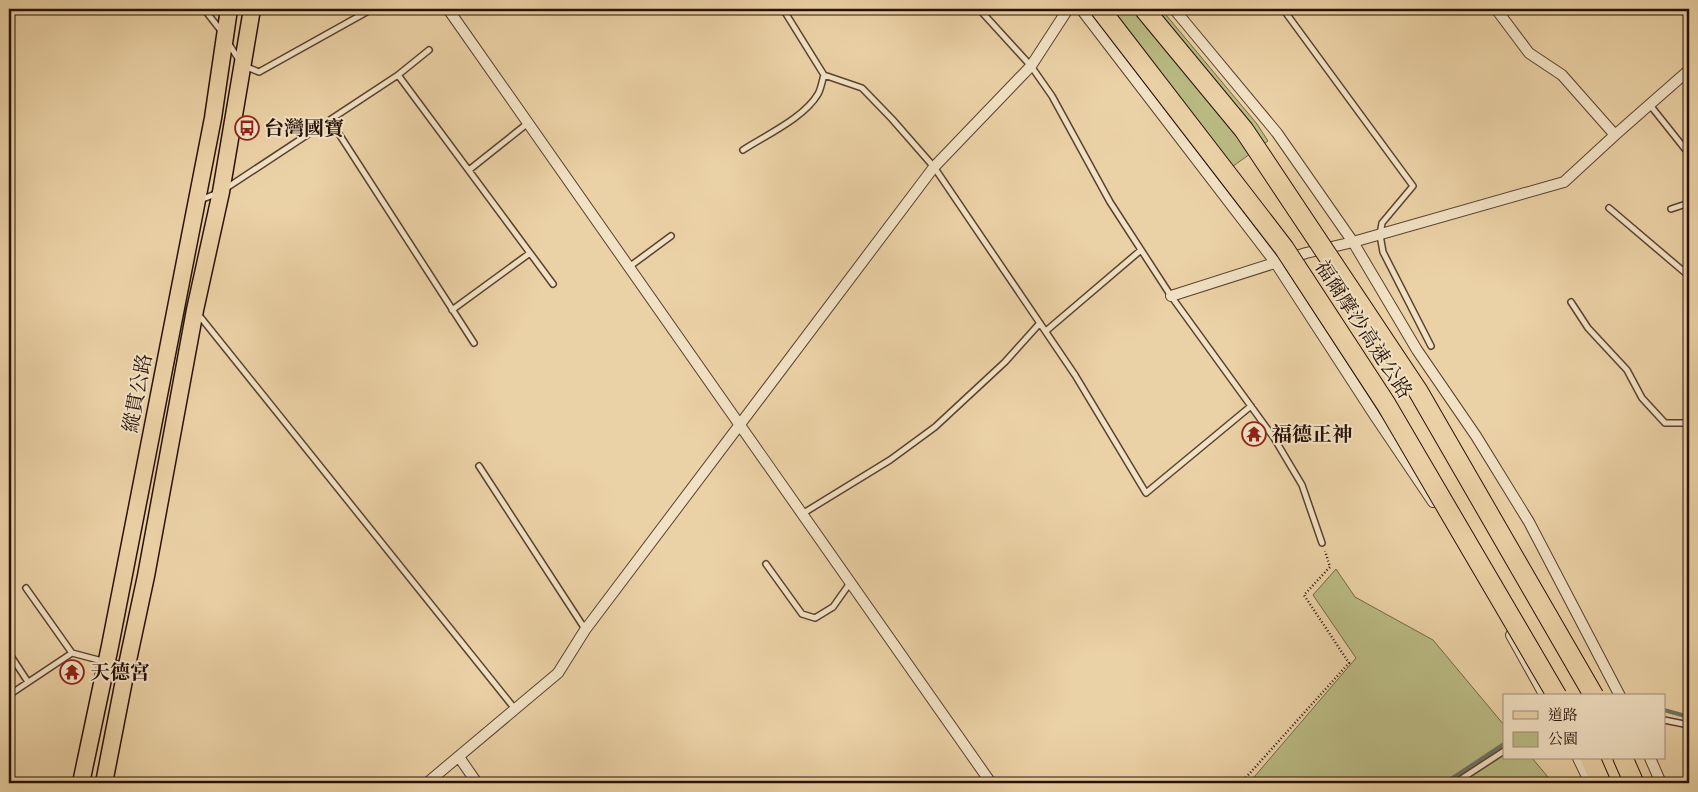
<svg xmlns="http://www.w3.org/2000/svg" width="1698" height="792" viewBox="0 0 1698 792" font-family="'EB Garamond','Noto Serif TC',serif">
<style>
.green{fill:#babb84;stroke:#726646}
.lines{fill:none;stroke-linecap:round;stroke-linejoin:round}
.stream{stroke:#6c7568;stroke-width:4}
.service-casing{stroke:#5a412f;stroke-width:8}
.minor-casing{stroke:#5a412f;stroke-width:12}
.primary-casing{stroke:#291107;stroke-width:19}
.motorway-casing{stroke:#291107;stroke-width:21}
.path{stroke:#291107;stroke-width:2.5;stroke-dasharray:1 2.5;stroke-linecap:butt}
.service{stroke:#f2e2c5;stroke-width:5}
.minor{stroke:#f2e2c5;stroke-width:10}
.primary{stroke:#ebd2a6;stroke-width:16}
.motorway{stroke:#ebd2a6;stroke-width:19}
.motorway-bridge-casing{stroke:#291107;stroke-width:21;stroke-linecap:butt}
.motorway-bridge{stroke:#ebd2a6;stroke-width:19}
.labels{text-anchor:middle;stroke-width:4;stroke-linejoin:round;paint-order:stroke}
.poi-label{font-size:20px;font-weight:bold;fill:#291107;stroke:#f2e2c5;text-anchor:start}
.street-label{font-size:20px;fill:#291107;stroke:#f2e2c5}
</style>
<rect width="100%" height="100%" fill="#ebd2a6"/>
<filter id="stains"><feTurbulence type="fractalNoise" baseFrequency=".004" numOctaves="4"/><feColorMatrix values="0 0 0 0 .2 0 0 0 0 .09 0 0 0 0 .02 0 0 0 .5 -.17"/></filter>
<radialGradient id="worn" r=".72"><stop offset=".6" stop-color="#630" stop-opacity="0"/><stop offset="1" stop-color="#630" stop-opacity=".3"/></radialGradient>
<path class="green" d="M 1107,9 L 1161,9 L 1257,124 L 1268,141 L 1218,177 Z
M 1336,569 L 1355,597 L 1433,640 L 1504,725 L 1504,758 L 1532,758 L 1553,783 L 1249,783 L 1356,658 L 1313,595 Z"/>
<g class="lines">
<path class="stream" d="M 1664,710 L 1689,717
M 1445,783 L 1504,744"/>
<g class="service-casing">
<path id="service" d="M 204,9 L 222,32
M 783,9 L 824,75 L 862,88 L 892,119 L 934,167 L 1075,375 L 1146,493 L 1251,406
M 979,9 L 1031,66 L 1052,96 L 1110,202 L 1171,296 L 1274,438 L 1302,485 L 1322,543
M 1283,9 L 1413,186 L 1382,223 L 1380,235 L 1383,252 L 1431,346
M 229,44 L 239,60
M 244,66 L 259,72 L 372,9
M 398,75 L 553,284
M 1650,105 L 1689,154
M 330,120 L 474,343
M 743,150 C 766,135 804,118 818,94 C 821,89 822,81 824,75
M 469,170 L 528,123
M 225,189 L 398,75 L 429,50
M 200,200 L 218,193
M 1609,208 L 1689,276
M 1671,209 L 1689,203
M 629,267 L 671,236
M 1571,302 L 1588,328 L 1627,370 L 1642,398 L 1665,423 L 1686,423 L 1689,425
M 452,310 L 530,253
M 198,314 L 515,709
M 1046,331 L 1141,250
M 479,466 L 585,629
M 802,514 L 890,460 L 935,427 L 1005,362 L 1040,323
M 766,564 L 802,614 L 815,618 L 833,607 L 850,583
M 26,588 L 72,653
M 9,653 L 28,682
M 9,695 L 72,653 L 106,662 L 124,665
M 1664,720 L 1689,725
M 1455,783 L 1504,751"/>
</g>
<g class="minor-casing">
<path id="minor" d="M 448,9 L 991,783
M 1081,9 L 1275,262 L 1375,416 L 1433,502
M 1174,9 L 1277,133 L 1353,242 L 1417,350 L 1476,436 L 1529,522 L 1620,696
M 1496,9 L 1529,53 L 1562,75 L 1615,135
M 1171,296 L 1306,253 L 1353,242 L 1564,182 L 1615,135 L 1689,70
M 1511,635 L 1545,696
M 459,757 L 477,783
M 1578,758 L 1590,783
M 1650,758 L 1661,783
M 427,783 L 558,673 L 585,630 L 934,167 L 1031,66 L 1068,9"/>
</g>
<g class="primary-casing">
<path id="primary" d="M 81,783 L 110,646 L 213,118 L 229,9
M 104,783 L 127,665 L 146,576 L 195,310 L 221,192 L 252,9"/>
</g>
<g class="motorway-casing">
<path id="motorway" d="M 1590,758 L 1601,783
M 1623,758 L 1634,783"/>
</g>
<path class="path" d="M 1241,783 L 1349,663 L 1304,595 L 1330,567 L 1325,551"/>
<use href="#service" class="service"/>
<use href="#minor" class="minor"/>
<use href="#primary" class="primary"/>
<use href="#motorway" class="motorway"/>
<g class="motorway-bridge-casing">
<path id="motorway-bridge" d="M 1100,9 L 1284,248 L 1386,404 L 1557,696
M 1144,9 L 1244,130 L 1418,391 L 1594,696"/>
</g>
<use href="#motorway-bridge" class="motorway-bridge"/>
</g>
<defs>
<g id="bus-ring" transform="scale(1.25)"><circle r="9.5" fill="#f2e2c5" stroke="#8f2418" stroke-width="1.5"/><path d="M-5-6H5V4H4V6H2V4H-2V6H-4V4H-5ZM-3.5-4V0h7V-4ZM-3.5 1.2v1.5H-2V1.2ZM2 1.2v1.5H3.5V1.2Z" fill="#8f2418"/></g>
<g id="temple-ring" transform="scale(1.25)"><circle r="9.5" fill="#f2e2c5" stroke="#8f2418" stroke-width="1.5"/><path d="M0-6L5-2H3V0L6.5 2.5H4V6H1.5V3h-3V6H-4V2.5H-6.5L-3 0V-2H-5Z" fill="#8f2418"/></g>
</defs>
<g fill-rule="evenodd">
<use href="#bus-ring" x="247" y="128"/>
<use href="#temple-ring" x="1254" y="434"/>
<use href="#temple-ring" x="72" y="672"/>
</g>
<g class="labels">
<g class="poi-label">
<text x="264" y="135">台灣國寶</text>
<text x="1272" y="441">福德正神</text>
<text x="90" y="679">天德宮</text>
</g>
<g class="street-label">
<text transform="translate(1364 329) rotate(57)" y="7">福爾摩沙高速公路</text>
<text transform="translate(137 393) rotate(-79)" y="7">縱貫公路</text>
</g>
</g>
<rect width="1698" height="792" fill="none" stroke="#ebd2a6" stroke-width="30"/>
<rect x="10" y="10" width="1678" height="772" fill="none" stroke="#291107" stroke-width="2.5"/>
<rect x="15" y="15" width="1668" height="762" fill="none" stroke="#291107"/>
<rect x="1503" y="694" width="162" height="65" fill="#f2e2c5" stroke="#a28e79"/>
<rect x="1513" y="711" width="25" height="8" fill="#ebd2a6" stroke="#a28e79"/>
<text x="1548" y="720" font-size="15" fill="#291107">道路</text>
<rect x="1513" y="732" width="25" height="15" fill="#babb84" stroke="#a28e79"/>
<text x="1548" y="744" font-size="15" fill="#291107">公園</text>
<rect width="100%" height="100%" filter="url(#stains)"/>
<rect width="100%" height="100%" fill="url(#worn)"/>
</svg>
